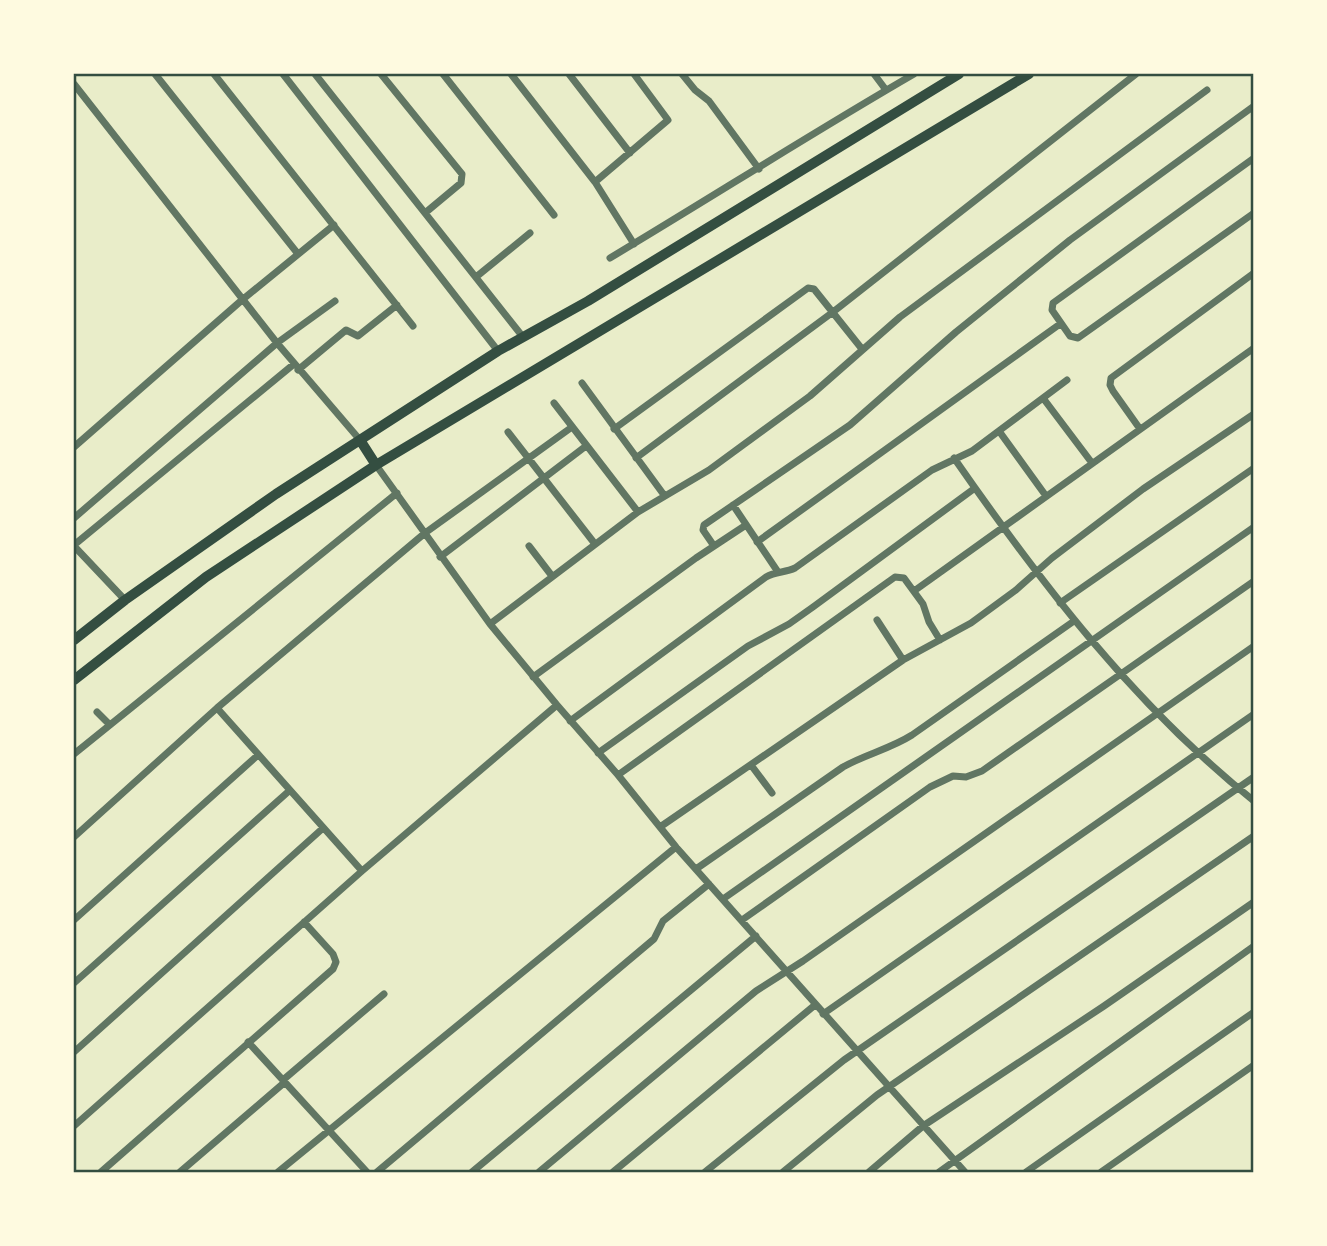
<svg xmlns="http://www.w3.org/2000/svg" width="1327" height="1246" viewBox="0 0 1327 1246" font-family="Poppins,sans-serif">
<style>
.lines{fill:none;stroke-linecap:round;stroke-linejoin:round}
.minor{stroke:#617663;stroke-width:7}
.secondary{stroke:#344e41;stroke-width:10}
.neatline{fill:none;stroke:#344e41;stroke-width:2.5}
</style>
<rect width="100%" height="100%" fill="#e9edc9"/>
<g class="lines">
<path class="minor" d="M 155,74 L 298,254
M 214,74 L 413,326
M 283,74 L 498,351
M 315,74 L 523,337
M 381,74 L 462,174 L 461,183 L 425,213
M 443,74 L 554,215
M 511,74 L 595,182 L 634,244
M 569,74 L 630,153
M 682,74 L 695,90 L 709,101 L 759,169
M 874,74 L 886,90
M 74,84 L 277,343 L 360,440
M 1254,158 L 1053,303 L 1052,310 L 1070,336 L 1078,338 L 1254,213
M 595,182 L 668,120 L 634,74
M 610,258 C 712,197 812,133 914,74
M 476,277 L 530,233
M 298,370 L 346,330 L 358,336 L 397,305
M 582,383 L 664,495
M 1043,398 L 1092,463
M 554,403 L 638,512
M 614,429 L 808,288 L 814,289 L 862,349
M 1140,429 L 1113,391 L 1110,385 L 1111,378 L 1254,273
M 999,431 L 1046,496
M 508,432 L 595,544
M 74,447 L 242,300 L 334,225
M 636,458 L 833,312 L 1136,74
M 954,458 C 1041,583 1134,705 1254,801
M 376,465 L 490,624 L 557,705 L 618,775 L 676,847 L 965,1172
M 733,505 L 778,572
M 74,518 L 277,343 L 335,301
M 757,542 L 1060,324
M 74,545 L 294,364
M 74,546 L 125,600
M 529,546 L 552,576
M 714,546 L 703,530 L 704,525 L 850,425 L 956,332 L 1070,240 L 1254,106
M 440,557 L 586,446
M 914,591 L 1254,348
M 1060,603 L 1254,468
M 877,620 L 903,660
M 490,624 L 638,512 L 709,470 L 810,396 L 900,317 L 1207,90
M 533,677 L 696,558 L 746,525
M 217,708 L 362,871
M 97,712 L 109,724
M 570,721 L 766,577 C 776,571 785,573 795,568 L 932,470 L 972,451 L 1067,380
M 598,753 L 748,646 L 789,624 L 813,607 L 975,488
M 74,754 L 397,493
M 751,765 L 772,793
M 618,775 L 895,577 L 904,578 L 923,604 L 929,622 L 940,640
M 660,827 L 903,660 L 971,623 L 1016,590 L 1052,558 L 1143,489 L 1254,414
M 74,837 L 217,708 L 425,533 L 572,427
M 696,869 L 843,767 C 866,754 890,749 912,735 L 1074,621
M 723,899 L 1254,527
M 74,920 L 258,755
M 742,920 L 930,787 L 953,776 L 966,777 L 982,771 L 1254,581
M 74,983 L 289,791
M 823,1014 L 1254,714
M 248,1042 L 367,1172
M 74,1052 L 322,829
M 283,1080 L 384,994
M 74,1126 L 362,871 L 557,705
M 101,1172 L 333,969 L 336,962 L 333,954 L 304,922
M 180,1172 L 285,1082
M 278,1172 L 676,847
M 377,1172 L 654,939 L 663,921 L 709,884
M 472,1172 L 756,936
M 539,1172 L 756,991 L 803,961 L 1254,646
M 613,1172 L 815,1005
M 705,1172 L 844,1060 L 1254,777
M 783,1172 L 877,1095 L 1254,836
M 869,1172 L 923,1126 L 1104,1006 L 1254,902
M 939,1172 L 1254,946
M 1026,1172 L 1254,1012
M 1101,1172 L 1254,1065"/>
<path class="secondary" d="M 360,440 L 376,465
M 74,640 L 125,600 L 276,494 L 498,351 L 588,301 L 959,74
M 74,680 L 206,577 L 376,465 L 1029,74"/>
</g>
<rect width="1327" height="1246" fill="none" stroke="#fefae0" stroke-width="150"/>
<rect x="75" y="75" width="1177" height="1096" class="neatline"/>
</svg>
